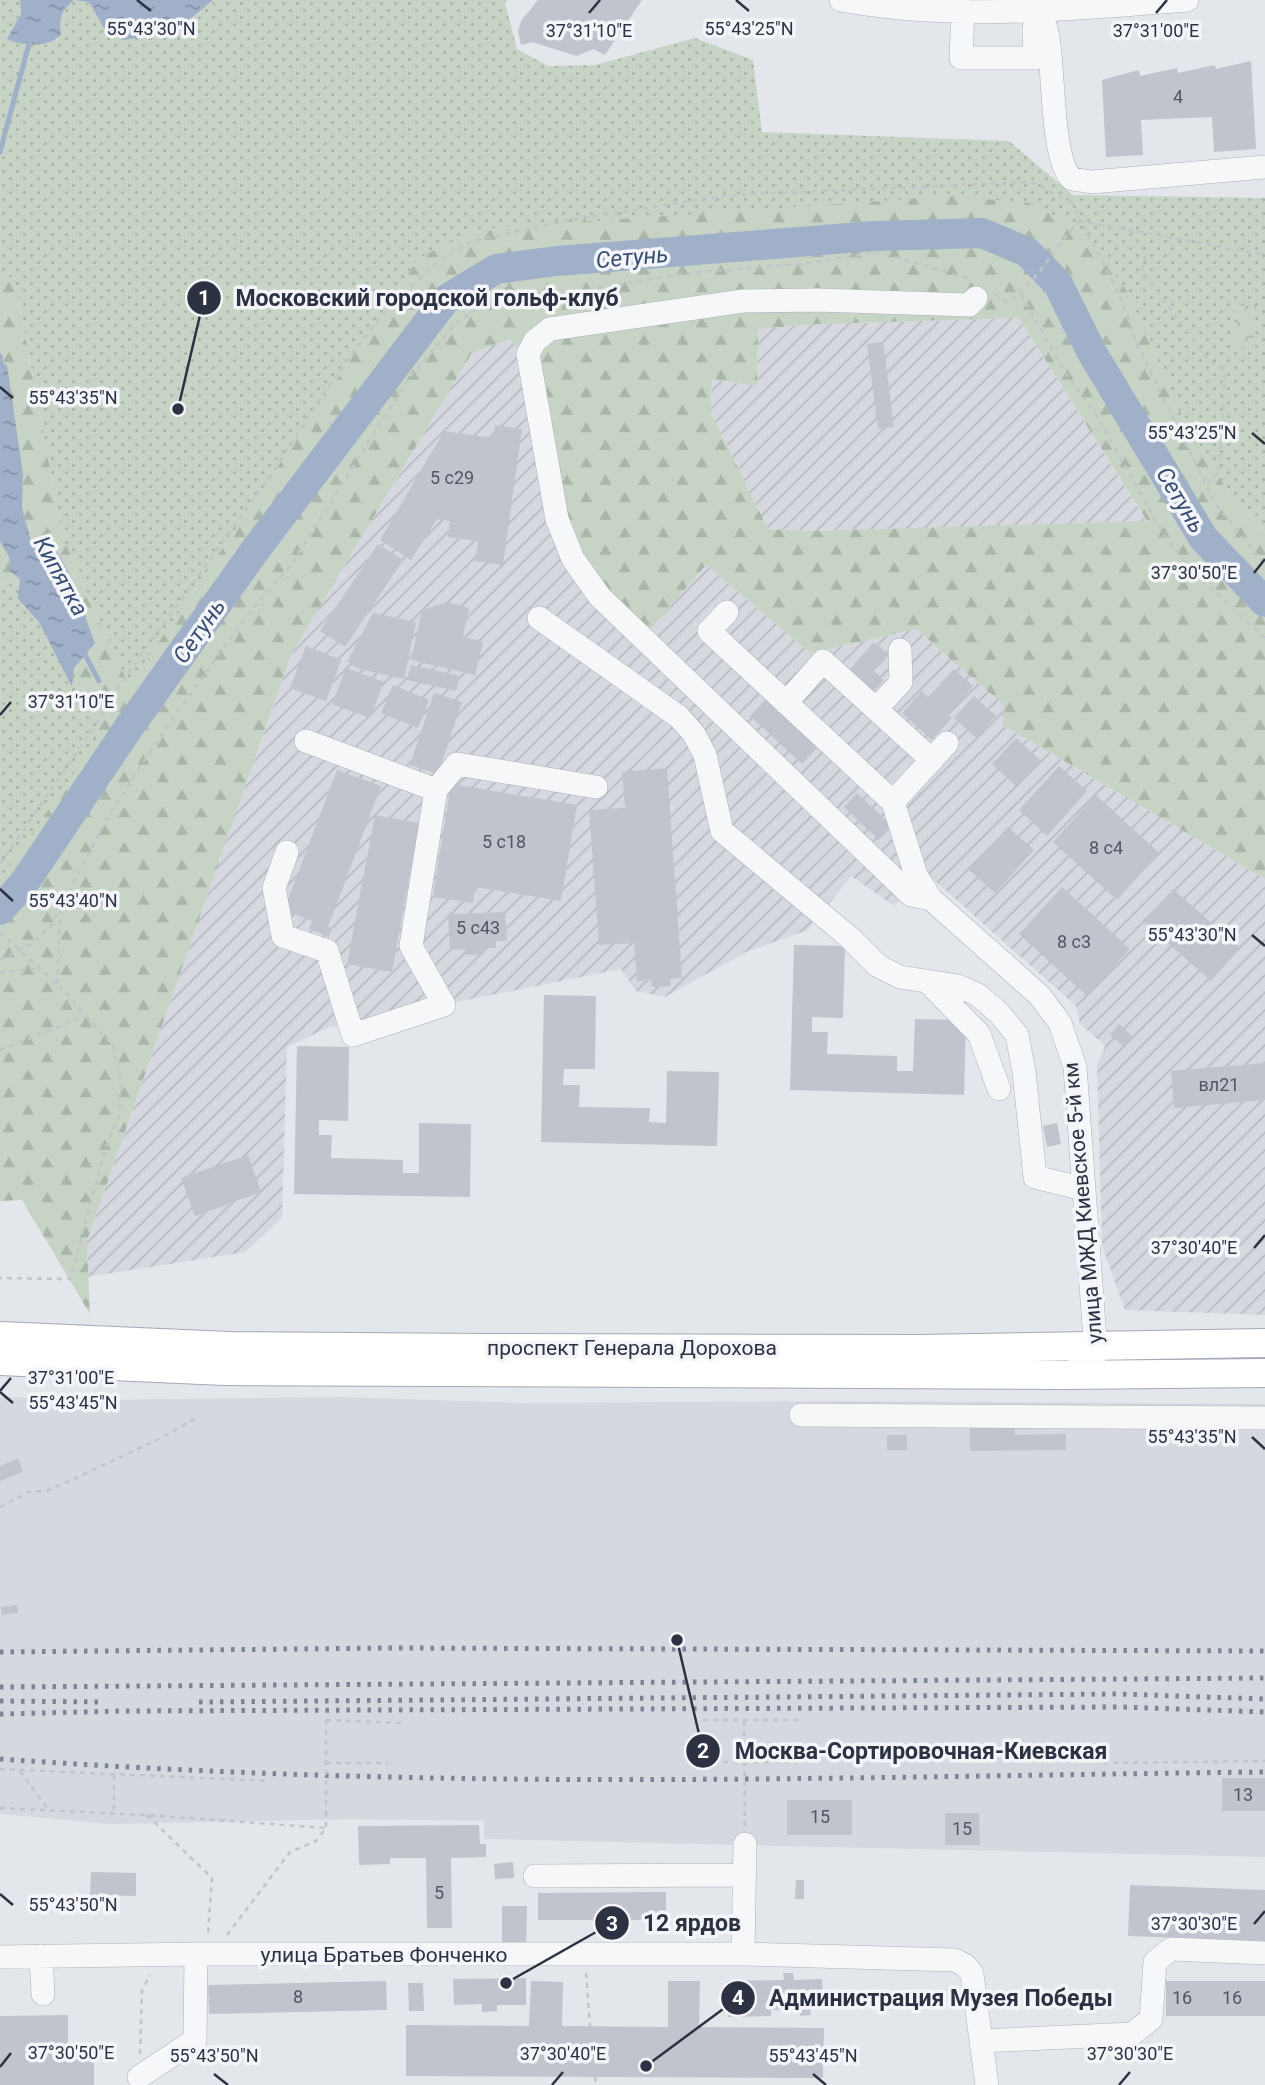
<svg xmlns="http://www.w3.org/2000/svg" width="1265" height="2085" viewBox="0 0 1265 2085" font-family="Roboto,sans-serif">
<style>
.built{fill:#d6d8e0}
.industrial{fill:url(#industrial-furrows)}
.grass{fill:url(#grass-dots)}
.forest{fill:url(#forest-firs);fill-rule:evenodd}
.park{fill:url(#park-crowns)}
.water{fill:url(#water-ripples)}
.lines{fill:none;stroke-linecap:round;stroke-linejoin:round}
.stream{stroke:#a0b0c9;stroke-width:5}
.river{stroke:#a0b0c9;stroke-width:30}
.building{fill:#c1c4cd}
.minor-casing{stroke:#acb0b8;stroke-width:24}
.major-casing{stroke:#a3a9b6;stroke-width:30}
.path{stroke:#c1c4c9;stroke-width:2.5;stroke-dasharray:5 5;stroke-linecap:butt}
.minor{stroke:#f6f7f9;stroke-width:23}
.major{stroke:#fff;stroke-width:28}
.rail{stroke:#7d8494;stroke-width:5;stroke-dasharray:3.5 7;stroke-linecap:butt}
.path-bridge{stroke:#c1c4c9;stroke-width:2.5;stroke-dasharray:5 5;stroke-linecap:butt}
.ticks{fill:none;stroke:#2c3242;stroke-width:2.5}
.labels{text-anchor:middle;stroke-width:7;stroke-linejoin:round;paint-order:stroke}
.number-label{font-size:18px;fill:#515665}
.street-label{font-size:21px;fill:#2c3242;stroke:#f3f5f8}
.water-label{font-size:23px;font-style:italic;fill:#384d75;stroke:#f3f5f8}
.ticks-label{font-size:18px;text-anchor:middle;fill:#2c3242;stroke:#f3f5f8;stroke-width:7;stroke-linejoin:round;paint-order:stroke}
.leader{fill:none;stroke:#2c3242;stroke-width:2.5}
.callout-dot{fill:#2c3242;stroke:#f3f5f8;stroke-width:2.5}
.mark-label{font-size:21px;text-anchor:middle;font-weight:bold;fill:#fff}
.callout-label{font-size:23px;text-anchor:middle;font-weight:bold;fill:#2c3242;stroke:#f3f5f8;stroke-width:7;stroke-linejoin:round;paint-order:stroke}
</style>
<defs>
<pattern id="industrial-furrows" width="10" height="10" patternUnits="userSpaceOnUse" patternTransform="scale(1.75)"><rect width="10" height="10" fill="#d6d8e0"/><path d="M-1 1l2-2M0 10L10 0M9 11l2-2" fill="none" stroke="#b8bac1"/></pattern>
<pattern id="grass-dots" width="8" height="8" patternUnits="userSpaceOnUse" patternTransform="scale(1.75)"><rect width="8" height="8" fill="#c7d4c5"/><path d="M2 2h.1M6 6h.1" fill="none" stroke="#abb6aa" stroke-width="1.8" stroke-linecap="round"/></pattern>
<pattern id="forest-firs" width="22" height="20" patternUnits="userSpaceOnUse" patternTransform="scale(1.75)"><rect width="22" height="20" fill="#c7d4c5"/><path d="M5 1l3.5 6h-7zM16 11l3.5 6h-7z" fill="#abb6aa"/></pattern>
<pattern id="park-crowns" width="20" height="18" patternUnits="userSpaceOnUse" patternTransform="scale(1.75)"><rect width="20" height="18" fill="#c7d4c5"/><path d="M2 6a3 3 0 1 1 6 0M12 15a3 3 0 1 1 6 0" fill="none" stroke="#abb6aa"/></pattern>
<pattern id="water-ripples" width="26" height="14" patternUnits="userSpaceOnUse" patternTransform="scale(1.75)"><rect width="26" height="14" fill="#a0b0c9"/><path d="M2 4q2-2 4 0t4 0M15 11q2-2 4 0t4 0" fill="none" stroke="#8390a5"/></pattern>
</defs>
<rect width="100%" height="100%" fill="#e3e6eb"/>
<path class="built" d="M 0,1397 L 89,1400 L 342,1397 L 522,1403 L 843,1401 L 1265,1404 L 1265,1857 L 484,1839 L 484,1821 L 351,1819 L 110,1824 L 0,1814 Z"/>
<path class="industrial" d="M 1019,318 L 1147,522 L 814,531 L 768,529 L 711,413 L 712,379 L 757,386 L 758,329 L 819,324 Z
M 510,339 L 539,375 L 648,632 L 706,565 L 810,653 L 916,629 L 1004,704 L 1003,725 L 1265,879 L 1265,1315 L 1125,1310 L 1102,1246 L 1097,1065 L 1105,1046 L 1080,1024 L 1076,1006 L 926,873 L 894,906 L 851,876 L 808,930 L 746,952 L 665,997 L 636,991 L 621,969 L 327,1028 L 287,1047 L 282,1218 L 245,1252 L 88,1277 L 87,1241 L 291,655 L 472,353 Z"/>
<path class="grass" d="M 0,0 L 20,0 L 21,14 L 56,40 L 61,35 C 59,19 61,11 74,0 L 89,2 L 107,34 L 176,31 L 213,0 L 508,0 L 505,3 L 517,49 L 548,66 L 595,65 L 695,38 L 753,60 L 762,132 L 1009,141 L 1073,195 L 1265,198 L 1265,532 L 1232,498 L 1182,416 L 1127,291 L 419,258 L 129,687 L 63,538 L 14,277 L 0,281 Z
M 0,582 L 31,587 L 74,668 L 101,735 L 0,880 Z"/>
<path class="forest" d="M 953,196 L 1029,203 L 1082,230 L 1127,291 L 1182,416 L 1232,498 L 1265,532 L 1265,879 L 1003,725 L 1003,704 L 916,629 L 810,653 L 706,565 L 647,633 L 593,572 L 562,509 L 539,375 L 510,339 L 472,353 L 291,655 L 87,1241 L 90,1314 L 22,1200 L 0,1201 L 0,880 L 100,735 L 74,668 L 31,588 L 0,582 L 0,281 L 14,276 L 63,538 L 129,686 L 419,258 L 478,229 ZM 1019,318 L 1147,521 L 814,531 L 768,529 L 711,413 L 712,379 L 757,386 L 758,329 L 819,324 Z"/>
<path class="park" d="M 1235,305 L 1256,306 L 1254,348 L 1233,346 Z"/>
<path class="water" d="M 20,0 L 74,0 C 61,11 59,18 61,35 C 49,48 22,46 7,39 L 21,14 Z
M 74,0 L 213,0 L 176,31 L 125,40 L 107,34 L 89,2 Z
M 0,363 L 7,365 L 23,474 L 22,508 L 33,548 L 51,544 C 74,572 82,610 95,643 L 74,668 L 72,687 L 39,622 L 18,599 L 20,579 L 10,571 L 9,557 L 0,541 Z"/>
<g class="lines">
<path class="stream" d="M 0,152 L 30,40
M 0,356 L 1,370
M 82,649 L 99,681
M 120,717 L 127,730"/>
<path class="river" d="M 0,910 L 24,883 L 127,730 L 256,549 L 445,300 L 496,269 L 557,261 L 874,236 L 982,233 L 1027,252 L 1058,284 L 1091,351 L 1204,539 L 1265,602"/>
</g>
<path class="building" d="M 538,0 L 642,0 L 605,55 L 593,49 L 577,56 L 532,42 L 521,45 L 518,31 L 521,21 Z
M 1251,61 L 1256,149 L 1214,152 L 1212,117 L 1141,120 L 1143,155 L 1106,157 L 1102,80 L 1139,70 L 1140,76 L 1177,68 L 1178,73 L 1215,65 L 1216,69 Z
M 883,342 L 894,427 L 878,429 L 867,344 Z
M 495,425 L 522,429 L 503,565 L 475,561 L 478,541 L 448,537 L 450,521 L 437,519 L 411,560 L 380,540 L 444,431 L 493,438 Z
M 378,544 L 403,560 L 345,647 L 320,631 Z
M 447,602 L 469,608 L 463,637 L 483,642 L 475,675 L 411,660 L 422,610 Z
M 373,613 L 416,622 L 404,679 L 360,669 L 347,662 Z
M 874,642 L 889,655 L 874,671 L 884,680 L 874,691 L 850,669 Z
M 306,646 L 341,660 L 326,701 L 290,688 Z
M 411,665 L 460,676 L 456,691 L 407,680 Z
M 346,668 L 384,682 L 370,718 L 332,704 Z
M 954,669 L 973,686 L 948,715 L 952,718 L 932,740 L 902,713 L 922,691 L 928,697 Z
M 393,685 L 429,700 L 418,728 L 381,713 Z
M 434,693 L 462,702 L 438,774 L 410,765 Z
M 974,696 L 996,716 L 976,738 L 954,718 Z
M 767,698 L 819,746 L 802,764 L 750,716 Z
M 1016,738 L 1040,760 L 1016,786 L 992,764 Z
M 1059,766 L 1087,791 L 1047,836 L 1019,810 Z
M 667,768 L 682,978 L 670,979 L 671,986 L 652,987 L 651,980 L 637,981 L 634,943 L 599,945 L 589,810 L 625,808 L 622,772 Z
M 337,770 L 381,786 L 328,927 L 332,928 L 329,937 L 309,929 L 312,921 L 284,910 Z
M 451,784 L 577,805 L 561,901 L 475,887 L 473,903 L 433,897 Z
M 857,793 L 892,826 L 879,840 L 844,807 Z
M 1096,795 L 1159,853 L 1117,900 L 1053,842 Z
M 375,815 L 419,823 L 392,972 L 347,964 Z
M 1008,827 L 1034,850 L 995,893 L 969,870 Z
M 1062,887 L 1130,949 L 1087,996 L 1019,934 Z
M 1173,889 L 1240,948 L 1211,981 L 1144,922 Z
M 505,912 L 507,941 L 496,941 L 496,948 L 484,948 L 484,954 L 466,955 L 466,949 L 450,950 L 448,914 Z
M 794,945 L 845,946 L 843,1018 L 812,1017 L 812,1032 L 828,1032 L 827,1054 L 897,1056 L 897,1071 L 913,1071 L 915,1019 L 966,1020 L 964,1095 L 790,1090 Z
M 544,995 L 596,996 L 595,1069 L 564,1069 L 563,1085 L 580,1085 L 579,1107 L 650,1108 L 649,1122 L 666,1123 L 667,1071 L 719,1072 L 717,1146 L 541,1142 Z
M 1119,1024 L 1132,1036 L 1123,1046 L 1110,1034 Z
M 297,1046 L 349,1047 L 348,1121 L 319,1120 L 319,1135 L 332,1135 L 331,1158 L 403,1160 L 403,1173 L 419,1173 L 419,1123 L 471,1124 L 470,1197 L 294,1194 Z
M 1265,1063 L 1265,1100 L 1174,1108 L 1171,1071 Z
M 1057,1123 L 1061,1144 L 1047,1147 L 1043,1126 Z
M 248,1155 L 261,1192 L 195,1216 L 181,1178 Z
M 1014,1419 L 1015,1435 L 1066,1434 L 1066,1450 L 970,1451 L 970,1420 Z
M 887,1435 L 907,1435 L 907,1450 L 887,1450 Z
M 18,1458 L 23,1472 L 0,1481 L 0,1466 Z
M 17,1605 L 18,1613 L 2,1615 L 1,1607 Z
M 1222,1778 L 1265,1778 L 1265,1811 L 1222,1811 Z
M 787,1800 L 852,1800 L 852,1835 L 787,1835 Z
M 945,1813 L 979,1813 L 980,1845 L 945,1845 Z
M 479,1825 L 480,1844 L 486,1844 L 486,1857 L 451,1858 L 452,1928 L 427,1928 L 426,1858 L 390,1858 L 390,1864 L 359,1865 L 358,1826 Z
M 513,1862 L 514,1878 L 495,1879 L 494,1864 Z
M 91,1872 L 136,1873 L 136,1896 L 90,1895 Z
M 796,1880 L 804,1880 L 804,1899 L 795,1899 Z
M 1130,1885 L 1265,1890 L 1265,1941 L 1128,1936 Z
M 666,1892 L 666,1920 L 538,1920 L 538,1893 Z
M 502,1906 L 527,1906 L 526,1949 L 502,1948 Z
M 783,1973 L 793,1973 L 794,1980 L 822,1979 L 823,2008 L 810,2009 L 811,2015 L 800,2016 L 800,2009 L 771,2010 L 771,2016 L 728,2017 L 727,1981 L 784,1980 Z
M 526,1978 L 526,2005 L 497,2005 L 497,2011 L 482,2012 L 482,2004 L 454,2005 L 453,1979 Z
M 386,1981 L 387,2010 L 209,2014 L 208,1985 Z
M 531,1981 L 563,1982 L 562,2026 L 668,2027 L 668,1981 L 700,1981 L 699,2027 L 824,2028 L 823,2078 L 406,2076 L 406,2025 L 529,2026 Z
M 1166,1981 L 1265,1981 L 1265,2016 L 1166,2016 Z
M 408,1983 L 423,1983 L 424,2011 L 409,2011 Z
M 68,2015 L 68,2045 L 76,2045 L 76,2059 L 94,2059 L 94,2085 L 0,2085 L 0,2016 Z"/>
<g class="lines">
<g class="minor-casing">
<path id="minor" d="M 841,0 C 955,21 1073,9 1187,0
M 963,10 L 961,58 L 1035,58 L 1034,28
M 1041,11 C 1043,20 1047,29 1048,38 C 1054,68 1051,160 1072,179 L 1092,182 L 1265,167
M 727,612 L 709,631 L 893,802
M 539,618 L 679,717 L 694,734 L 705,755 L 722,831 L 849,937 L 878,966 L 900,977 L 958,986 L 978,995 L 999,1013 L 1017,1035 L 1024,1072 L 1035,1177 L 1084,1189
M 786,703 L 823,661 L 932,760
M 876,709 L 901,682 L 900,650
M 306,741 L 436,790
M 947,743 L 893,802 L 916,875 L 931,899 L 1040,996 L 1060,1023 L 1075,1067 L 1096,1353 L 1091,1364 L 1066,1374
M 287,852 L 274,888 L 283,936 L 327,951 L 353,1035 L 444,1005 L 411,946 L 436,790 L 457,764 L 596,787
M 931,899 L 911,895 L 600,597 L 573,559 L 557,519 L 528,354 L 535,341 L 550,329 L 743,301 L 818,300 L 969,305 L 976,298
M 927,981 L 979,1034 L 999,1089
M 801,1415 L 1265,1418
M 535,1876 L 744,1875
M 743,1954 L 745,1844
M 41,1956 L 43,1994
M 0,1957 L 196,1954 L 743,1954 L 955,1960 L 966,1966 L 972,1974 L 987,2085
M 981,2041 L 1132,2034 L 1151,2019 L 1155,1962 L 1171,1949 L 1265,1953
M 139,2077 L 195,2040 L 196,1954"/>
</g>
<g class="major-casing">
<path id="major" d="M 0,1336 L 229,1346 L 487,1348 L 920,1349 L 1265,1343
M 0,1361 L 224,1371 L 1063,1375 L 1265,1373"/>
</g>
<path class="path" d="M 1071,201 L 1081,221 L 1265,255
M 1130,230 L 1146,254 L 1142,271 L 1208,359 L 1225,371 L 1219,472 L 1207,485
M 995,294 L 1007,302 C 1034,290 1055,242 1081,221 L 1119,294 L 1139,348 L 1216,505 L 1265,564
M 1021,294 L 1066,374 L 1094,411 L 1161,530 L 1188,567 L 1265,638
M 0,864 L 101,717 L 118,687 L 273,472 L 326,390 L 380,317 L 431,267 L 453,252 L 473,241 L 564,221 L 729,195 L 1032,182 L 1071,202
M 0,932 L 57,984 L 113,1046 L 121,1081 L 119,1115 L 106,1147 L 70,1279 L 0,1278
M 0,960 L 31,944 L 50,927 L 107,819 L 154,745 L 248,614 L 291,565 L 408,379 L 456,323 L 486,303 L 532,292 L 560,294 L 688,273 L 802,264 L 878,252 L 971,279
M 0,973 L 39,968
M 57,984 L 61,907
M 0,1050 L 86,1016
M 0,1507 L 29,1492 L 46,1491 L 76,1478 L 161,1438 L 196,1418
M 326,1720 L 404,1723
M 703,1720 L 800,1720
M 703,1762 L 799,1762
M 326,1763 L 388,1763
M 1103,1763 L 1265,1761
M 0,1769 L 269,1781
M 20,1771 L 49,1810
M 114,1775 L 114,1813
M 0,1808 L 147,1815 L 326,1828
M 147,1815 L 212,1878 L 208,1934
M 227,1935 L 290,1852 L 316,1841 L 326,1828 L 326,1812
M 586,1973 L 590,2026
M 140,2054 L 142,1991 L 150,1975
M 595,2077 L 596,2085"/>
<use href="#minor" class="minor"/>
<use href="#major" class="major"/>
<path class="rail" d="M 0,1652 L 393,1648 L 1265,1651
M 0,1687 L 1265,1678
M 0,1701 L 101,1702
M 199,1702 L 1119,1694 L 1265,1699
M 0,1714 L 122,1711 L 1120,1707 L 1265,1712
M 0,1759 C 129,1768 258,1774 387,1777 C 680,1784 973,1775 1265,1772"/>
<path class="path-bridge" d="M 326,1720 L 326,1812
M 744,1721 L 745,1833"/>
</g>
<path class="ticks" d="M 137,0 L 151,11M 736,0 L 749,11M 589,13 L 600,0M 1156,13 L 1167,0M 0,387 L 13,398M 1252,433 L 1265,444M 1254,573 L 1265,559M 0,715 L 11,702M 0,889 L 13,901M 1252,935 L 1265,946M 1254,1248 L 1265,1235M 0,1391 L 11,1378M 0,1392 L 13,1403M 1252,1437 L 1265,1449M 0,1894 L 13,1905M 1254,1924 L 1265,1911M 0,2067 L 11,2053M 214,2074 L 228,2085M 813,2074 L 826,2085M 552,2085 L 563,2072M 1119,2085 L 1130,2072"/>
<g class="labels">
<g class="number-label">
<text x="1178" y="103">4</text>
<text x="452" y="484">5 с29</text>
<text x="504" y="848">5 с18</text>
<text x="1106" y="854">8 с4</text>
<text x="478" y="934">5 с43</text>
<text x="1074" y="948">8 с3</text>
<text x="1219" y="1091">вл21</text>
<text x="1243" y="1801">13</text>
<text x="820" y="1823">15</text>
<text x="962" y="1835">15</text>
<text x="439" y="1899">5</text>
<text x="298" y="2003">8</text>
<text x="1182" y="2004">16</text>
<text x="1232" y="2004">16</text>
</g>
<g class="street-label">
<text transform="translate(1083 1203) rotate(-95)" y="7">улица МЖД Киевское 5-й км</text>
<text x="632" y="1355">проспект Генерала Дорохова</text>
<text x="384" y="1962">улица Братьев Фонченко</text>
</g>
<g class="water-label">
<text transform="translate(632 257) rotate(-5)" y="8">Сетунь</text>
<text transform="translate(1181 500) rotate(59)" y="8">Сетунь</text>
<text transform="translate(61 576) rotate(61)" y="8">Кипятка</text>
<text transform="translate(199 631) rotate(-55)" y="8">Сетунь</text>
</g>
</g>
<g class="ticks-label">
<text x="151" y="35">55°43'30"N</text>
<text x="749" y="35">55°43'25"N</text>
<text x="589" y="37">37°31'10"E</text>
<text x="1156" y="37">37°31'00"E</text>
<text x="73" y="404">55°43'35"N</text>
<text x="1192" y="439">55°43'25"N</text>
<text x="1194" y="579">37°30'50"E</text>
<text x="71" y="708">37°31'10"E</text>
<text x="73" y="907">55°43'40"N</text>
<text x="1192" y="941">55°43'30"N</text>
<text x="1194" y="1254">37°30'40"E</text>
<text x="71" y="1384">37°31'00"E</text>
<text x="73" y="1409">55°43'45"N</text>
<text x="1192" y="1443">55°43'35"N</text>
<text x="73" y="1911">55°43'50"N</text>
<text x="1194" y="1930">37°30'30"E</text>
<text x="71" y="2059">37°30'50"E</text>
<text x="563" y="2060">37°30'40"E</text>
<text x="1130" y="2060">37°30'30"E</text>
<text x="214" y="2062">55°43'50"N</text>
<text x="813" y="2062">55°43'45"N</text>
</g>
<path class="leader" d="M178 409L204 298M677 1640L703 1751M506 1983L612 1923M646 2066L738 1998"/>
<g class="callout-dot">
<circle cx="178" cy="409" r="7"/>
<circle cx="677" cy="1640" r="7"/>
<circle cx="506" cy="1983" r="7"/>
<circle cx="646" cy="2066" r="7"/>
<circle cx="204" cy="298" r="18"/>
<circle cx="703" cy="1751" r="18"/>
<circle cx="612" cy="1923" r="18"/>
<circle cx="738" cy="1998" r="18"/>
</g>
<g class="mark-label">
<text x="204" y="305">1</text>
<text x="703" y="1758">2</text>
<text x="612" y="1931">3</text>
<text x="738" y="2005">4</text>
</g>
<g class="callout-label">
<text x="427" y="306">Московский городской гольф-клуб</text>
<text x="921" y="1759">Москва-Сортировочная-Киевская</text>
<text x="692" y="1931">12 ярдов</text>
<text x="941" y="2006">Администрация Музея Победы</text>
</g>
</svg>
